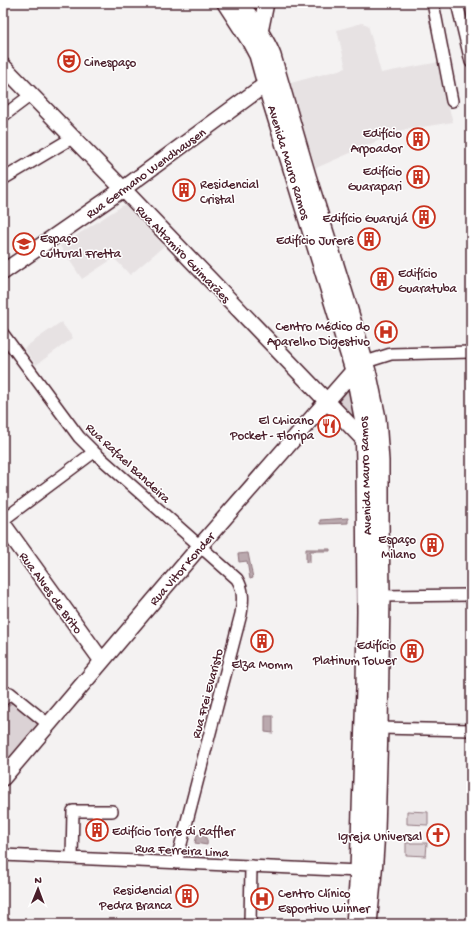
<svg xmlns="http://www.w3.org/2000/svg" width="474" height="927" viewBox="0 0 474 927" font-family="'Gochi Hand',sans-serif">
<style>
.built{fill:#e7e2e3}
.green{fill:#dbd2d5;stroke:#927880}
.water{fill:#baa9ae;stroke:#8d727a}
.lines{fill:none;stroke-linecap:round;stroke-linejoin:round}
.street-casing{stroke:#4a1f2b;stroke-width:14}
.secondary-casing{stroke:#4a1f2b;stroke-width:18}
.primary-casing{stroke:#4a1f2b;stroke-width:20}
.street{stroke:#fff;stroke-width:11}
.secondary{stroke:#fff;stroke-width:15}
.primary{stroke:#fff;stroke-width:17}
.labels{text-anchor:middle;stroke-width:3;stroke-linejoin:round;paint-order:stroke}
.poi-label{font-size:13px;fill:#4a1f2b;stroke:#fff;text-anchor:end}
.street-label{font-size:13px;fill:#4a1f2b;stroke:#fff}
</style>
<rect width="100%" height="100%" fill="#f4f2f2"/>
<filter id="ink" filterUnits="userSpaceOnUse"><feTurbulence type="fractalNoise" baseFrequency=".025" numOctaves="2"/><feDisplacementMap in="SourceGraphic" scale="8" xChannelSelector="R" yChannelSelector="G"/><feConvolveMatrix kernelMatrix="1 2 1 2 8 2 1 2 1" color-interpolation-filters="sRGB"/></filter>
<g filter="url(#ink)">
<path class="built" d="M 362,23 L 368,25 L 381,73 L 439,62 L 445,95 L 453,122 L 403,130 L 316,168 L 287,84 L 346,68 L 337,30 Z
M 125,204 L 164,246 L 130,275 L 114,258 L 82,279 L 60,246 Z
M 61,322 L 73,338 L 36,365 L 24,348 Z"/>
<path class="green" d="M 349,389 L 355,423 L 336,405 Z
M 13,702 L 38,724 L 3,769 L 3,710 Z
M 407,811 L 428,812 L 428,825 L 407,824 Z
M 406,843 L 427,843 L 426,856 L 406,855 Z"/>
<path class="water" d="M 348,518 L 348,523 L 320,524 L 320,520 Z
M 306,549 L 330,549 L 330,551 L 310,551 L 310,562 L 306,562 Z
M 248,553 L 253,578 L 250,579 L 247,561 L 239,562 L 238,554 Z
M 265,716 L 273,716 L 273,733 L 265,732 Z
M 200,834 C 206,836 208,839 207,845 L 195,843 L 197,835 Z"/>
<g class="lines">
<g class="street-casing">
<path id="street" d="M 433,3 L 452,101
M 457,3 L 471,62
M 3,116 L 31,95
M 3,179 L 72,138
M 3,334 L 79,437 L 94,452 L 237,579 C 244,590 243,601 241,614 L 176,863
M 365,364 L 372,360 L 391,354 L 471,352
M 3,520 L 94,452
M 381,596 L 471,595
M 3,700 L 10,693 L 48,724
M 379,728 L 471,730
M 3,855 L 359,871
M 72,858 L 73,811 L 112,811
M 250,924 L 251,866"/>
</g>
<g class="secondary-casing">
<path id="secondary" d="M 259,39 L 260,32 L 266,3
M 3,66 L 123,189 L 365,441
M 3,272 L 123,189 L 266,84
M 3,524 L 102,661
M 3,778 L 200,546 L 354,370 L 362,366"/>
</g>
<g class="primary-casing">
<path id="primary" d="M 226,3 L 250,40 L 258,55 L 266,84 L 354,370 L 364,422 L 365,463 L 366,611 L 365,688 L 359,871 L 355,924
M 240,3 C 251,20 265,37 272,56 L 307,176 L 346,300 L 368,375 L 377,418 L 380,461 L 380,522 L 381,596 L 379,728 L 376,831 L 374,861 L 368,924"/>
</g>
<use href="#street" class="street"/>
<use href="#secondary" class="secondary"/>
<use href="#primary" class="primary"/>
</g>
</g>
<defs>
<g id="theatre-ring" transform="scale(1.15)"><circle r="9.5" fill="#fff" stroke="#c8321e" stroke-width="1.5"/><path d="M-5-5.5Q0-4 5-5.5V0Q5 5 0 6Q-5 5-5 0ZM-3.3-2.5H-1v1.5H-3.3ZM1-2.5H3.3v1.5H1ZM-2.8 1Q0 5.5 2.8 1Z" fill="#c8321e"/></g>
<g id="building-ring" transform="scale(1.15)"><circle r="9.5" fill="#fff" stroke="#c8321e" stroke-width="1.5"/><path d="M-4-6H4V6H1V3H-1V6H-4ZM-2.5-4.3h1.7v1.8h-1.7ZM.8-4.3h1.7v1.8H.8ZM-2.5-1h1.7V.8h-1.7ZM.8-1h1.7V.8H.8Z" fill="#c8321e"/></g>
<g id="university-ring" transform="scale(1.15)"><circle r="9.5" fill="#fff" stroke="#c8321e" stroke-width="1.5"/><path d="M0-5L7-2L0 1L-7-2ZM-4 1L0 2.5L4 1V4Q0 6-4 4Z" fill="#c8321e"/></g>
<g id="hospital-ring" transform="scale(1.15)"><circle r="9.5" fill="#fff" stroke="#c8321e" stroke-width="1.5"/><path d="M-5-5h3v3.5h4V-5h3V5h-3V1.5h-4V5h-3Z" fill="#c8321e"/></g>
<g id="restaurant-ring" transform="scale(1.15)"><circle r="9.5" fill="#fff" stroke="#c8321e" stroke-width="1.5"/><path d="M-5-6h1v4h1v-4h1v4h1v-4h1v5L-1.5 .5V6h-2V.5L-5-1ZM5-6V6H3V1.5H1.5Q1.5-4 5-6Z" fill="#c8321e"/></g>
<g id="church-ring" transform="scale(1.15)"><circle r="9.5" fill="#fff" stroke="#c8321e" stroke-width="1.5"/><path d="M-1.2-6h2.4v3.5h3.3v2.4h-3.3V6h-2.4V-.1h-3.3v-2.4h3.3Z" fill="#c8321e"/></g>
</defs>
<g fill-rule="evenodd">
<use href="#theatre-ring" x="69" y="61"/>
<use href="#building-ring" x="418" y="139"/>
<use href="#building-ring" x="418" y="177"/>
<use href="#building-ring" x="184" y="190"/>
<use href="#building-ring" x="424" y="217"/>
<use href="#building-ring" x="369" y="239"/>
<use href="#university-ring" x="24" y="244"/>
<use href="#building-ring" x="382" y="279"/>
<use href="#hospital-ring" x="386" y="332"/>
<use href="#restaurant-ring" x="329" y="426"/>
<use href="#building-ring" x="432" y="545"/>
<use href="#building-ring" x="262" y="641"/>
<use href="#building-ring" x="412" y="651"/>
<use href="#building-ring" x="97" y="830"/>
<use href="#church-ring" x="438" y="835"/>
<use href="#building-ring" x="187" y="896"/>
<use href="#hospital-ring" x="262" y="899"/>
</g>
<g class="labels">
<g class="poi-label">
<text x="84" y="66" text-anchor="start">Cinespaço</text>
<text x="402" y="137">Edifício<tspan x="402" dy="15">Arpoador</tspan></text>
<text x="402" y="175">Edifício<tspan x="402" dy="15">Guarapari</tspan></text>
<text x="200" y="188" text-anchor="start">Residencial<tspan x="200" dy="15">Cristal</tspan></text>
<text x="408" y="222">Edifício Guarujá</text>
<text x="40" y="242" text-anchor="start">Espaço<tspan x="40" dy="15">Cultural Fretta</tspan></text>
<text x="354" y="244">Edifício Jurerê</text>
<text x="398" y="277" text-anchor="start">Edifício<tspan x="398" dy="15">Guaratuba</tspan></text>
<text x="370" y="330">Centro Médico do<tspan x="370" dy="15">Aparelho Digestivo</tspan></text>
<text x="314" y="424">El Chicano<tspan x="314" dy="15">Pocket - Floripa</tspan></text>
<text x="416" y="543">Espaço<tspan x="416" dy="15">Milano</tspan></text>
<text x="396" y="649">Edifício<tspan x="396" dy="15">Platinum Tower</tspan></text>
<text x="262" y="668" text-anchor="middle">Elza Momm</text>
<text x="112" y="835" text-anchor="start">Edifício Torre di Raffler</text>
<text x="422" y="840">Igreja Universal</text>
<text x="172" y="894">Residencial<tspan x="172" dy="15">Pedra Branca</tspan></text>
<text x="278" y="897" text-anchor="start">Centro Clínico<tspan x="278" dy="15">Esportivo Winner</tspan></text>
</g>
<g class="street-label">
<text transform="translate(290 162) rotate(73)" y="5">Avenida Mauro Ramos</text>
<text transform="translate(145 172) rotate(-36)" y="5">Rua Germano Wendhausen</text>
<text transform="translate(184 253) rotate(46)" y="5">Rua Altamiro Guimarães</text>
<text transform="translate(129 462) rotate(43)" y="5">Rua Rafael Bandeira</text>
<text transform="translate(364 476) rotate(-92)" y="5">Avenida Mauro Ramos</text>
<text transform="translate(181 568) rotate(-49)" y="5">Rua Vitor Konder</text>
<text transform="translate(52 592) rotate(54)" y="5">Rua Alves de Brito</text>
<text transform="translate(206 693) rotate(-75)" y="5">Rua Frei Evaristo</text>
<text transform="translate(182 849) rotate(3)" y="5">Rua Ferreira Lima</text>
</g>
</g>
<rect width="474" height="927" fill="none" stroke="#fff" stroke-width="16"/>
<rect x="8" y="8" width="458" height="911" fill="none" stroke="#4a1f2b" stroke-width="1.5" filter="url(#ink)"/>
<g transform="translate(38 889) rotate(1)" stroke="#ffffff" stroke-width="3" paint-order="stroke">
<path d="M0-3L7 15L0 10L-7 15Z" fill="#4a1f2b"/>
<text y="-6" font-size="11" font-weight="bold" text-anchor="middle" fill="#4a1f2b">N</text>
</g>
</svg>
